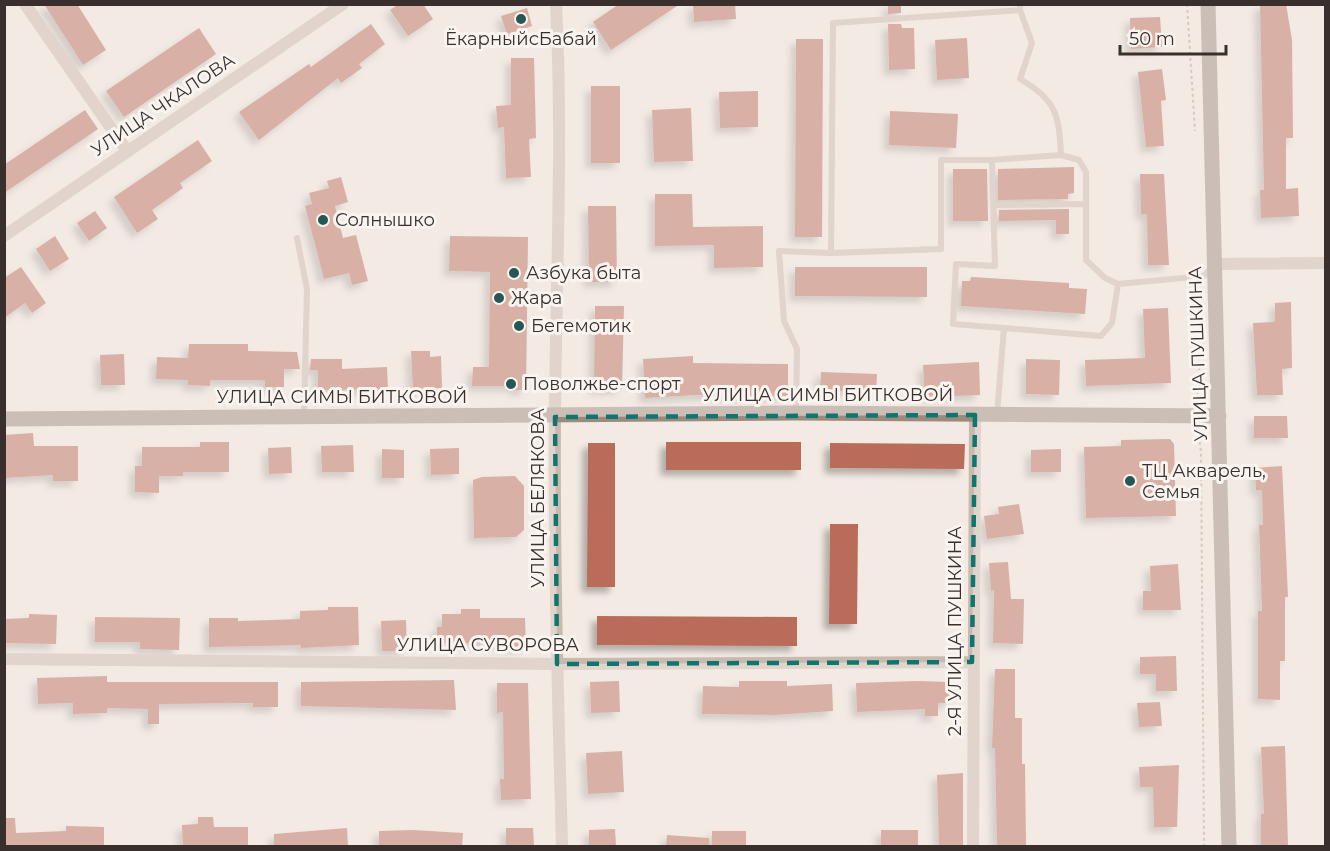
<svg xmlns="http://www.w3.org/2000/svg" width="1330" height="851" viewBox="0 0 1330 851" font-family="Montserrat,sans-serif">
<style>
.building{fill:#b96c5a;filter:url(#shadow)}
.lines{fill:none;stroke-linecap:round;stroke-linejoin:round}
.path{stroke:#b5a49a;stroke-width:2;stroke-dasharray:3 3;stroke-linecap:butt}
.lane{stroke:#c9bab0;stroke-width:6}
.street{stroke:#c9bab0;stroke-width:12}
.secondary{stroke:#9c8a81;stroke-width:15}
.marked{fill:none;stroke:#0f766e;stroke-width:4.5;stroke-dasharray:12 8;stroke-linejoin:round}
.poi-dot{fill:#265656;stroke:#f9f4ef;stroke-width:2}
.labels{text-anchor:middle;stroke-width:6;stroke-linejoin:round;paint-order:stroke}
.poi-label{font-size:18px;fill:#39302d;stroke:#f9f4ef;text-anchor:start}
.street-label{font-size:18px;fill:#39302d;stroke:#f9f4ef}
</style>
<defs>
<filter id="shadow"><feDropShadow dx="-5.5" dy="5.5" stdDeviation="3" flood-color="#0004"/></filter>
</defs>
<rect width="100%" height="100%" fill="#f2eae3"/>
<path class="building" d="M 44,4 L 77,4 L 106,50 L 83,65 Z
M 399,4 L 423,4 L 433,19 L 408,36 L 390,10 Z
M 619,4 L 680,4 L 611,50 L 593,22 Z
M 693,4 L 735,4 L 736,19 L 694,22 Z
M 888,4 L 901,4 L 901,13 L 888,14 Z
M 1260,4 L 1286,4 L 1292,40 L 1293,138 L 1286,138 L 1286,189 L 1298,188 L 1299,216 L 1261,218 L 1260,190 L 1264,190 Z
M 527,8 L 532,26 L 507,34 L 501,16 Z
M 1160,17 L 1162,47 L 1131,49 L 1130,18 Z
M 371,24 L 385,44 L 359,64 L 362,68 L 341,83 L 338,78 L 259,140 L 239,112 L 309,64 L 311,67 Z
M 888,24 L 901,24 L 902,28 L 914,28 L 915,69 L 889,70 Z
M 199,28 L 216,54 L 124,117 L 106,91 Z
M 967,38 L 969,78 L 937,80 L 935,40 Z
M 796,39 L 823,39 L 822,237 L 795,237 Z
M 511,58 L 534,58 L 536,138 L 529,139 L 531,177 L 506,178 L 504,127 L 498,128 L 496,106 L 511,105 Z
M 1162,69 L 1166,100 L 1161,101 L 1164,146 L 1146,147 L 1138,72 Z
M 591,86 L 620,86 L 620,163 L 591,163 Z
M 758,91 L 758,127 L 720,128 L 719,92 Z
M 691,108 L 693,161 L 654,162 L 652,110 Z
M 85,110 L 98,129 L 4,193 L 4,165 Z
M 890,111 L 958,114 L 956,148 L 889,145 Z
M 198,140 L 212,161 L 180,183 L 183,188 L 152,210 L 158,219 L 137,233 L 114,197 Z
M 1074,167 L 1074,193 L 1068,194 L 1068,199 L 998,200 L 998,169 Z
M 953,169 L 987,169 L 988,221 L 953,221 Z
M 1140,174 L 1164,174 L 1169,265 L 1148,265 L 1147,214 L 1141,214 Z
M 341,177 L 348,202 L 335,206 L 343,238 L 356,235 L 368,281 L 352,285 L 349,273 L 324,279 L 305,206 L 312,204 L 309,193 L 329,188 L 327,181 Z
M 655,194 L 692,194 L 693,227 L 763,226 L 763,267 L 714,268 L 714,245 L 655,246 Z
M 588,206 L 616,206 L 617,282 L 589,282 Z
M 1069,209 L 1069,234 L 1056,234 L 1056,220 L 999,221 L 999,210 Z
M 95,211 L 107,228 L 89,241 L 77,223 Z
M 55,236 L 69,259 L 50,271 L 36,249 Z
M 450,236 L 528,237 L 526,390 L 515,390 L 515,386 L 472,386 L 473,367 L 489,367 L 490,272 L 449,271 Z
M 21,267 L 46,303 L 32,313 L 25,303 L 4,318 L 4,278 Z
M 795,267 L 927,267 L 927,297 L 795,296 Z
M 971,277 L 1069,283 L 1069,288 L 1087,289 L 1085,314 L 961,306 L 962,281 L 970,281 Z
M 1291,302 L 1292,368 L 1282,369 L 1283,395 L 1257,395 L 1253,323 L 1275,322 L 1275,303 Z
M 595,306 L 624,306 L 622,389 L 594,389 Z
M 1168,308 L 1171,383 L 1086,386 L 1085,360 L 1145,358 L 1143,309 Z
M 189,344 L 248,344 L 248,351 L 297,352 L 300,369 L 284,369 L 284,387 L 265,387 L 265,380 L 210,380 L 210,386 L 188,385 L 188,380 L 156,379 L 157,357 L 188,358 Z
M 411,351 L 430,351 L 430,357 L 441,356 L 442,388 L 413,389 Z
M 124,354 L 125,385 L 101,385 L 100,355 Z
M 693,356 L 693,363 L 788,364 L 788,396 L 695,395 L 645,398 L 643,359 Z
M 311,359 L 342,359 L 342,369 L 387,367 L 388,389 L 318,390 L 318,370 L 310,370 Z
M 1026,359 L 1060,360 L 1059,395 L 1026,394 Z
M 979,362 L 980,395 L 925,397 L 923,365 Z
M 821,372 L 877,374 L 876,392 L 820,390 Z
M 1254,416 L 1287,416 L 1288,438 L 1254,438 Z
M 33,433 L 34,446 L 78,446 L 78,481 L 53,481 L 53,475 L 4,478 L 4,435 Z
M 1170,439 L 1174,444 L 1176,516 L 1086,518 L 1084,447 L 1121,446 L 1121,440 Z
M 200,442 L 229,442 L 229,472 L 183,472 L 183,476 L 159,476 L 159,493 L 135,492 L 135,466 L 142,466 L 142,447 L 200,447 Z
M 666,442 L 801,442 L 801,470 L 666,470 Z
M 588,443 L 615,443 L 615,587 L 587,587 Z
M 830,443 L 965,444 L 964,469 L 830,468 Z
M 353,445 L 354,472 L 322,472 L 321,446 Z
M 291,447 L 292,473 L 269,474 L 268,448 Z
M 459,448 L 459,474 L 431,475 L 430,449 Z
M 382,449 L 404,450 L 404,478 L 382,478 Z
M 1061,449 L 1061,472 L 1031,472 L 1031,450 Z
M 1282,466 L 1288,597 L 1285,597 L 1285,661 L 1280,661 L 1280,700 L 1258,699 L 1258,611 L 1262,611 L 1259,525 L 1263,525 L 1262,490 L 1256,490 L 1255,468 Z
M 515,476 L 524,486 L 524,530 L 516,537 L 474,538 L 473,480 L 482,477 Z
M 1019,504 L 1024,534 L 987,539 L 984,516 L 999,514 L 998,507 Z
M 830,524 L 858,524 L 857,624 L 829,624 Z
M 1008,562 L 1011,599 L 1024,599 L 1023,644 L 993,643 L 994,590 L 991,591 L 989,563 Z
M 1178,564 L 1181,610 L 1143,610 L 1143,591 L 1151,591 L 1150,566 Z
M 328,607 L 358,607 L 359,645 L 301,648 L 301,645 L 209,647 L 209,618 L 238,618 L 238,621 L 300,619 L 300,611 L 328,610 Z
M 461,609 L 480,609 L 480,618 L 525,618 L 526,647 L 501,647 L 501,643 L 437,643 L 437,627 L 442,627 L 442,614 L 461,614 Z
M 29,614 L 57,615 L 56,644 L 4,643 L 4,619 L 29,618 Z
M 597,616 L 797,617 L 797,646 L 597,645 Z
M 95,617 L 180,618 L 179,650 L 140,649 L 140,642 L 95,642 Z
M 406,620 L 407,651 L 382,651 L 381,621 Z
M 1176,656 L 1177,691 L 1156,691 L 1156,674 L 1140,674 L 1140,657 Z
M 995,669 L 1015,669 L 1015,718 L 1022,718 L 1022,764 L 1025,764 L 1026,846 L 997,846 L 995,748 L 992,748 Z
M 107,676 L 107,682 L 278,682 L 278,707 L 253,707 L 253,703 L 159,704 L 159,724 L 148,724 L 148,709 L 107,708 L 107,713 L 73,714 L 73,703 L 38,704 L 37,678 Z
M 454,680 L 456,710 L 301,706 L 301,682 Z
M 619,681 L 620,712 L 591,713 L 590,682 Z
M 739,681 L 787,681 L 787,686 L 832,684 L 833,711 L 774,715 L 702,714 L 703,686 L 739,687 Z
M 917,681 L 950,682 L 950,703 L 938,703 L 938,716 L 925,716 L 925,709 L 857,712 L 856,683 Z
M 497,683 L 528,683 L 531,799 L 501,800 L 500,779 L 504,779 L 503,712 L 497,713 Z
M 1160,702 L 1162,726 L 1139,727 L 1137,703 Z
M 1285,746 L 1288,845 L 1261,845 L 1261,814 L 1264,814 L 1261,747 Z
M 622,751 L 624,792 L 588,794 L 586,753 Z
M 1179,765 L 1177,827 L 1154,827 L 1153,787 L 1140,787 L 1139,767 Z
M 963,773 L 963,846 L 939,846 L 937,775 Z
M 198,817 L 213,817 L 214,827 L 248,827 L 248,846 L 183,846 L 182,825 L 198,824 Z
M 4,818 L 15,818 L 16,833 L 66,831 L 66,826 L 104,827 L 104,846 L 4,846 Z
M 347,828 L 348,846 L 274,846 L 274,834 Z
M 506,828 L 533,828 L 534,846 L 506,846 Z
M 615,829 L 616,846 L 589,846 L 589,830 Z
M 413,830 L 463,833 L 462,846 L 379,846 L 379,831 Z
M 881,830 L 918,830 L 918,846 L 881,846 Z
M 712,831 L 746,831 L 746,846 L 712,846 Z
M 667,835 L 709,838 L 709,846 L 666,846 Z"/>
<g class="lines">
<path class="path" d="M 1187,4 L 1195,131
M 1197,400 L 1201,337
M 1198,430 L 1201,452 L 1204,846"/>
<path class="lane" d="M 1020,10 L 1032,43 L 1020,79 C 1057,100 1059,116 1061,155 L 1079,160 L 1086,172 L 1086,260 L 1105,278 L 1118,284 L 1204,276 L 1211,268
M 992,160 L 1061,155
M 993,205 L 1086,204
M 297,238 L 307,289 L 304,415
M 831,253 L 941,249 L 941,160 L 992,160 L 995,266 L 956,264 L 953,324 L 1004,328 L 997,415
M 1004,328 L 1101,336 L 1112,323 L 1118,284
M 796,412 L 797,349 L 784,321 L 779,251 L 831,253 L 833,23 L 1020,10 L 1020,4"/>
<path class="street" d="M 25,4 L 127,151
M 556,4 C 563,142 556,279 555,416 C 554,560 558,703 562,846
M 4,236 L 343,4
M 1215,264 L 1326,263
M 4,659 L 557,664 L 972,662
M 973,846 L 975,415"/>
<path class="secondary" d="M 1208,4 L 1229,846
M 4,419 L 796,413 L 1219,416"/>
</g>
<path d="M0 0H1330V851H0ZM 975,415 L 972,662 L 557,664 L 555,417 Z" fill="#f2eae3" fill-opacity=".55" fill-rule="evenodd"/>
<path class="marked" d="M 975,415 L 972,662 L 557,664 L 555,417 Z"/>
<g class="poi-dot">
<circle cx="521" cy="19" r="6"/>
<circle cx="323" cy="220" r="6"/>
<circle cx="514" cy="273" r="6"/>
<circle cx="499" cy="298" r="6"/>
<circle cx="519" cy="326" r="6"/>
<circle cx="511" cy="384" r="6"/>
<circle cx="1130" cy="481" r="6"/>
</g>
<g class="labels">
<g class="poi-label">
<text x="521" y="45" text-anchor="middle">ЁкарныйсБабай</text>
<text x="335" y="226">Солнышко</text>
<text x="526" y="279">Азбука быта</text>
<text x="511" y="304">Жара</text>
<text x="531" y="332">Бегемотик</text>
<text x="523" y="390">Поволжье-спорт</text>
<text x="1142" y="477">ТЦ Акварель,<tspan x="1142" dy="21">Семья</tspan></text>
</g>
<g class="street-label">
<text transform="translate(163 105) rotate(-34)" y="6">УЛИЦА ЧКАЛОВА</text>
<text transform="translate(1198 354) rotate(-92)" y="6">УЛИЦА ПУШКИНА</text>
<text x="828" y="401">УЛИЦА СИМЫ БИТКОВОЙ</text>
<text x="342" y="403">УЛИЦА СИМЫ БИТКОВОЙ</text>
<text transform="translate(538 498) rotate(-90)" y="6">УЛИЦА БЕЛЯКОВА</text>
<text transform="translate(955 631) rotate(-90)" y="6">2-Я УЛИЦА ПУШКИНА</text>
<text x="488" y="651">УЛИЦА СУВОРОВА</text>
</g>
</g>
<rect width="1330" height="851" fill="none" stroke="#39302d" stroke-width="12"/>
<path d="M1120 45v9h106v-9" fill="none" stroke="#39302d" stroke-width="3"/>
<text x="1129" y="45" font-size="18" fill="#39302d" stroke="#f9f4ef" stroke-width="4.5" paint-order="stroke">50 m</text>
</svg>
